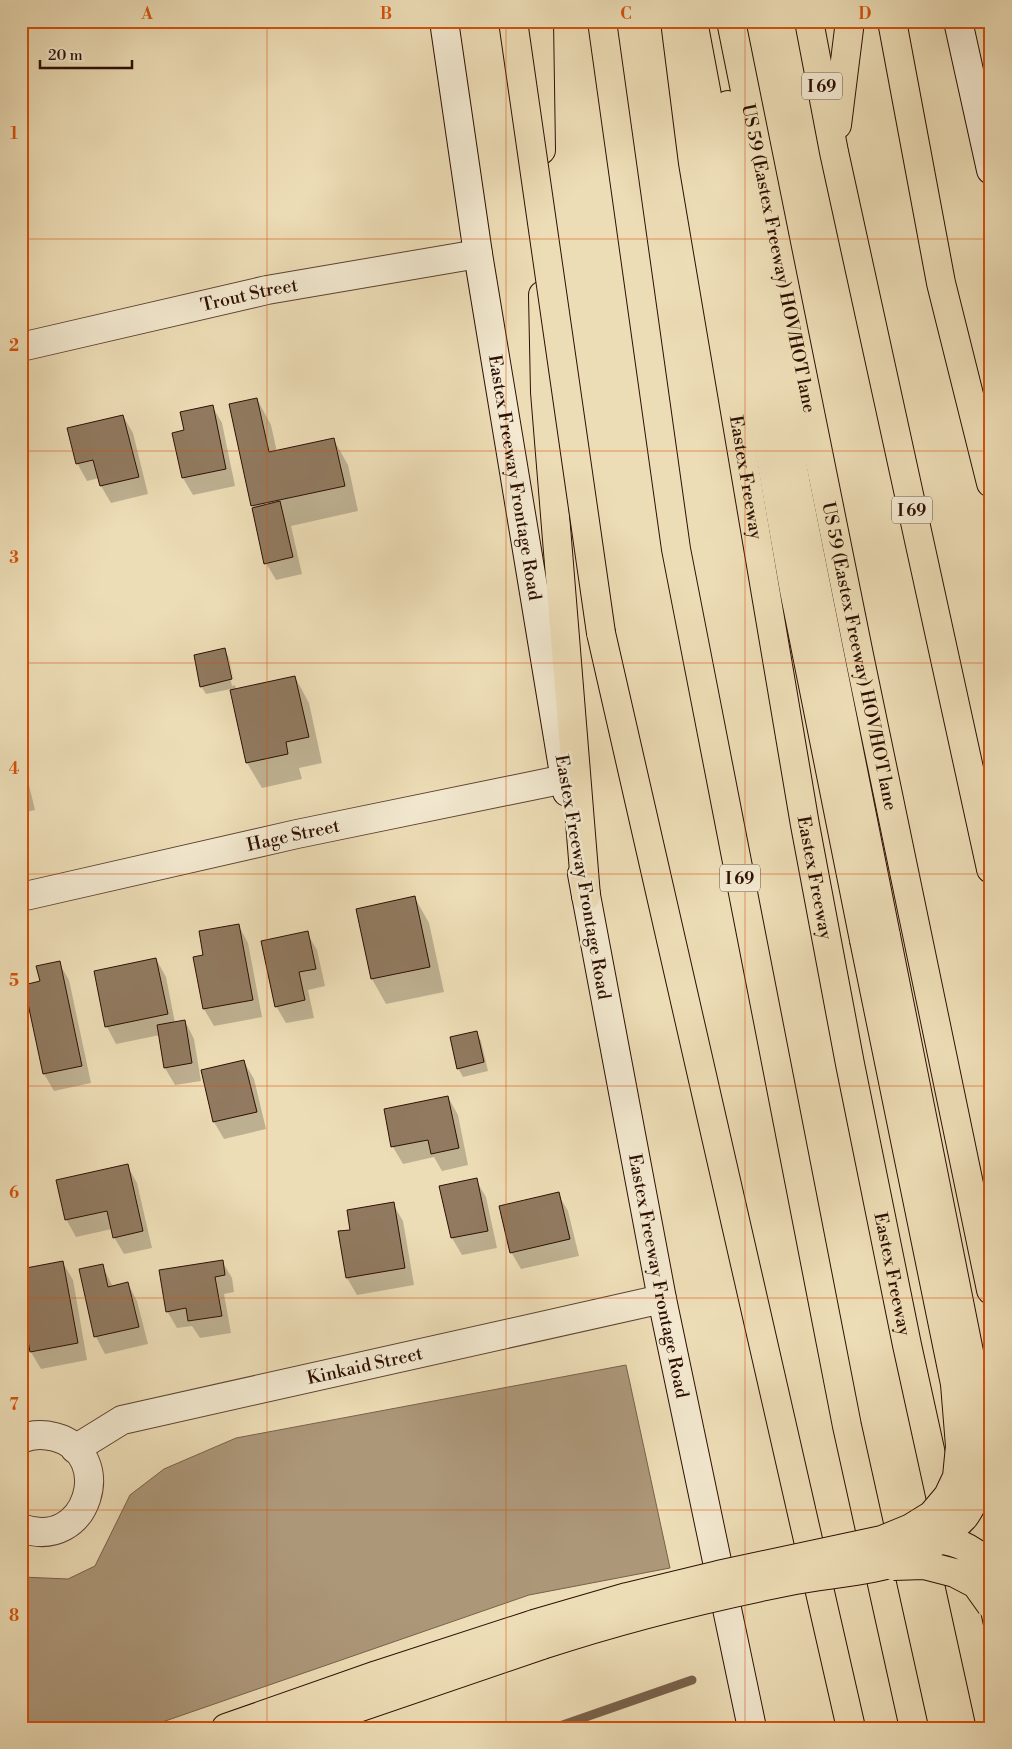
<svg xmlns="http://www.w3.org/2000/svg" width="1012" height="1749" viewBox="0 0 1012 1749" font-family="'Libre Bodoni',serif">
<style>
.water{fill:#ac9779;stroke:#79614a}
.shadow{fill:#0003;fill-rule:evenodd}
.lines{fill:none;stroke-linecap:round;stroke-linejoin:round}
.stream{stroke:#79614a;stroke-width:9}
.building{fill:#917a60;stroke:#2d0f03}
.minor-casing{stroke:#5d4230;stroke-width:30}
.secondary-casing{stroke:#2d0f03;stroke-width:30}
.motorway-casing{stroke:#2d0f03;stroke-width:30}
.minor{stroke:#f3e9d0;stroke-width:28}
.secondary{stroke:#f3e9d0;stroke-width:28}
.motorway{stroke:#edddb6;stroke-width:28}
.motorway-bridge-casing{stroke:#2d0f03;stroke-width:30;stroke-linecap:butt}
.motorway-bridge{stroke:#edddb6;stroke-width:28}
.grid{fill:none;stroke:#d5520b;stroke-width:1;stroke-opacity:0.55}
.labels{text-anchor:middle;stroke-width:5;stroke-linejoin:round;paint-order:stroke}
.shield{fill:#f3e9d0;stroke:#685040;stroke-width:1}
.shield-label{font-size:16px;font-weight:bold;fill:#2d0f03}
.street-label{font-size:18px;fill:#2d0f03;stroke:#f3e9d0}
.neatline{fill:none;stroke:#d5520b;stroke-width:2}
.grid-label{font-size:16px;text-anchor:middle;font-weight:bold;fill:#d5520b}
</style>
<rect width="100%" height="100%" fill="#edddb6"/>
<filter id="stains"><feTurbulence type="fractalNoise" baseFrequency=".004" numOctaves="4"/><feColorMatrix values="0 0 0 0 .2 0 0 0 0 .09 0 0 0 0 .02 0 0 0 .5 -.17"/></filter>
<radialGradient id="worn" r=".72"><stop offset=".6" stop-color="#630" stop-opacity="0"/><stop offset="1" stop-color="#630" stop-opacity=".3"/></radialGradient>
<path class="water" d="M 626,1365 L 670,1568 L 529,1595 L 145,1728 L 21,1728 L 21,1577 L 68,1579 L 95,1566 L 130,1495 L 164,1469 L 236,1438 Z"/>
<path class="shadow" d="M 257,399 L 271,425 L 277,452 L 334,440 L 348,465 L 358,511 L 291,526 L 302,574 L 276,580 L 266,563 L 230,405 Z
M 212,406 L 222,423 L 235,486 L 193,495 L 183,478 L 185,431 Z
M 123,416 L 133,433 L 148,494 L 111,503 L 101,486 L 99,478 L 87,481 L 77,463 Z
M 224,649 L 229,658 L 236,690 L 295,677 L 309,703 L 322,763 L 299,768 L 302,779 L 262,788 L 247,763 L 231,689 L 206,694 L 201,686 ZM 226,657 L 228,657 L 235,685 L 232,686 Z
M 21,767 L 27,777 L 35,810 L 21,813 Z
M 415,898 L 429,923 L 444,992 L 386,1004 L 372,979 L 357,910 Z
M 239,926 L 248,943 L 262,1017 L 214,1026 L 204,1009 L 194,958 L 205,956 Z
M 307,933 L 317,950 L 325,986 L 308,990 L 314,1018 L 286,1023 L 276,1006 Z
M 156,959 L 166,977 L 175,1023 L 185,1021 L 194,1039 L 201,1081 L 175,1085 L 165,1068 L 160,1035 L 116,1044 L 107,1027 L 95,972 Z
M 59,963 L 69,980 L 91,1083 L 54,1091 L 44,1074 L 25,986 L 41,982 Z
M 476,1032 L 481,1041 L 488,1071 L 463,1077 L 458,1068 Z
M 244,1062 L 254,1079 L 266,1129 L 224,1139 L 214,1122 Z
M 21,1083 L 24,1096 L 21,1096 Z
M 448,1097 L 458,1115 L 468,1165 L 442,1171 L 434,1157 L 403,1164 L 393,1147 L 385,1110 Z
M 127,1165 L 137,1183 L 152,1248 L 124,1254 L 114,1237 L 112,1229 L 76,1237 L 66,1219 Z
M 476,1180 L 486,1197 L 497,1248 L 462,1255 L 452,1238 Z
M 558,1194 L 568,1211 L 579,1256 L 521,1269 L 511,1252 Z
M 393,1204 L 403,1221 L 414,1285 L 357,1295 L 347,1278 L 340,1232 L 351,1231 Z
M 222,1261 L 232,1278 L 234,1292 L 224,1294 L 231,1333 L 200,1338 L 192,1326 L 177,1328 L 167,1311 Z
M 63,1263 L 73,1280 L 87,1360 L 41,1369 L 31,1352 L 21,1295 Z
M 102,1265 L 113,1287 L 128,1284 L 137,1301 L 148,1344 L 105,1354 L 96,1337 L 80,1270 Z"/>
<g class="lines">
<path class="stream" d="M 554,1728 L 692,1680"/>
</g>
<path class="building" d="M 257,398 L 269,452 L 334,438 L 345,486 L 251,506 L 229,404 Z
M 213,405 L 226,469 L 182,478 L 172,433 L 184,430 L 180,412 Z
M 123,415 L 139,477 L 100,486 L 93,460 L 76,464 L 67,428 Z
M 280,501 L 293,557 L 264,564 L 252,508 Z
M 225,648 L 232,679 L 200,687 L 194,655 Z
M 295,676 L 309,737 L 286,742 L 288,754 L 246,763 L 230,690 Z
M 21,773 L 26,793 L 21,794 Z
M 415,896 L 430,967 L 371,979 L 356,909 Z
M 239,924 L 253,1000 L 203,1009 L 193,957 L 203,955 L 199,931 Z
M 308,931 L 316,969 L 299,972 L 305,1000 L 275,1007 L 261,941 Z
M 156,958 L 168,1014 L 105,1027 L 94,971 Z
M 60,961 L 82,1066 L 43,1074 L 24,985 L 40,981 L 36,966 Z
M 185,1020 L 192,1063 L 164,1068 L 157,1025 Z
M 477,1031 L 484,1062 L 457,1069 L 450,1037 Z
M 244,1060 L 257,1112 L 213,1122 L 201,1070 Z
M 448,1096 L 459,1148 L 431,1154 L 428,1140 L 391,1147 L 384,1109 Z
M 128,1164 L 143,1231 L 113,1238 L 107,1211 L 65,1220 L 56,1180 Z
M 477,1178 L 488,1231 L 451,1238 L 439,1186 Z
M 559,1192 L 570,1239 L 510,1253 L 499,1206 Z
M 394,1202 L 405,1268 L 346,1278 L 338,1231 L 350,1230 L 347,1210 Z
M 223,1260 L 225,1275 L 215,1277 L 222,1316 L 188,1321 L 186,1308 L 166,1312 L 159,1270 Z
M 63,1261 L 78,1343 L 30,1352 L 21,1302 L 21,1269 Z
M 103,1264 L 108,1287 L 128,1282 L 139,1327 L 94,1337 L 79,1269 Z"/>
<g class="lines">
<g class="minor-casing">
<g id="minor">
<path id="s1" d="M 21,347 L 267,290 L 478,254"/>
<path id="s2" d="M 21,897 L 297,834 L 565,779"/>
<path d="M 21,1439 C 32,1434 43,1434 55,1437 C 116,1453 89,1553 21,1528"/>
<path id="s3" d="M 75,1449 L 122,1420 L 662,1299"/>
</g>
</g>
<g class="secondary-casing">
<g id="secondary">
<path id="s4" d="M 444,21 L 478,254 L 567,792"/>
<path d="M 958,21 L 991,170"/>
<path id="s5" d="M 582,874 L 662,1299 L 752,1728"/>
</g>
</g>
<g class="motorway-casing">
<g id="motorway">
<path d="M 539,21 L 541,150"/>
<path d="M 602,21 L 676,549 L 847,1426 L 914,1728"/>
<path id="s6" d="M 675,21 L 693,163 L 805,825 L 850,1064 L 907,1345 L 991,1727"/>
<path d="M 693,21 L 706,90 L 794,590 L 864,940"/>
<path id="s7" d="M 731,21 L 859,655 L 991,1290"/>
<path d="M 809,21 L 834,152 L 991,869"/>
<path d="M 892,21 L 941,283 L 991,483"/>
<path d="M 728,105 L 796,484 L 886,936"/>
<path d="M 837,125 L 850,21"/>
<path d="M 543,295 L 545,392 L 586,896"/>
<path d="M 601,633 L 851,1728"/>
<path d="M 226,1728 L 377,1675 L 534,1624"/>
<path d="M 299,1728 L 542,1645"/>
</g>
</g>
<use href="#minor" class="minor"/>
<use href="#secondary" class="secondary"/>
<use href="#motorway" class="motorway"/>
<g class="motorway-bridge-casing">
<path id="motorway-bridge" d="M 513,21 L 601,633
M 925,1539 C 954,1538 969,1547 991,1565
M 893,1566 L 924,1565 L 955,1573 L 976,1584 L 991,1605
M 534,1624 L 627,1597 L 718,1575 L 882,1540 L 911,1528 L 932,1515 L 948,1496 L 957,1477 L 960,1446 L 955,1384 L 864,940
M 542,1645 C 624,1618 709,1597 795,1580 C 832,1573 879,1571 913,1556 C 931,1547 951,1531 964,1517 C 968,1512 971,1506 974,1500 C 988,1475 986,1455 984,1427 L 886,936"/>
</g>
<use href="#motorway-bridge" class="motorway-bridge"/>
</g>
<path class="grid" d="M 267,21 L 267,1728M 506,21 L 506,1728M 745,21 L 745,1728M 21,239 L 991,239M 21,451 L 991,451M 21,663 L 991,663M 21,874 L 991,874M 21,1086 L 991,1086M 21,1298 L 991,1298M 21,1510 L 991,1510"/>
<g class="labels">
<g class="shield">
<rect x="802" y="72.5" width="40" height="27" rx="4"/>
<rect x="892" y="496.5" width="40" height="27" rx="4"/>
<rect x="720" y="864.5" width="40" height="27" rx="4"/>
</g>
<g class="shield-label">
<text x="822" y="92">I 69</text>
<text x="912" y="516">I 69</text>
<text x="740" y="884">I 69</text>
</g>
<g class="street-label">
<text dy="6" stroke="none"><textPath href="#s7" startOffset="242">US 59 (Eastex Freeway) HOV/HOT lane</textPath></text>
<text dy="6" stroke="none"><textPath href="#s1" startOffset="234">Trout Street</textPath></text>
<text dy="6" stroke="none"><textPath href="#s4" startOffset="462">Eastex Freeway Frontage Road</textPath></text>
<text dy="6" stroke="none"><textPath href="#s6" startOffset="462">Eastex Freeway</textPath></text>
<text dy="6" stroke="none"><textPath href="#s7" startOffset="648">US 59 (Eastex Freeway) HOV/HOT lane</textPath></text>
<text dy="6" stroke="none"><textPath href="#s2" startOffset="279">Hage Street</textPath></text>
<text transform="translate(583 877) rotate(80)" y="6">Eastex Freeway Frontage Road</text>
<text dy="6" stroke="none"><textPath href="#s6" startOffset="868">Eastex Freeway</textPath></text>
<text dy="6" stroke="none"><textPath href="#s5" startOffset="409">Eastex Freeway Frontage Road</textPath></text>
<text dy="6" stroke="none"><textPath href="#s6" startOffset="1272">Eastex Freeway</textPath></text>
<text dy="6" stroke="none"><textPath href="#s3" startOffset="304">Kinkaid Street</textPath></text>
</g>
</g>
<rect width="1012" height="1749" fill="none" stroke="#edddb6" stroke-width="55"/>
<path d="M40 60v8h92v-8" fill="none" stroke="#2d0f03" stroke-width="2.5"/>
<text x="48" y="60" font-size="15" fill="#2d0f03" stroke="#f3e9d0" stroke-width="4" paint-order="stroke">20 m</text>
<rect x="28" y="28" width="956" height="1694" class="neatline"/>
<g class="grid-label">
<text x="147" y="19">A</text>
<text x="386" y="19">B</text>
<text x="626" y="19">C</text>
<text x="865" y="19">D</text>
<text x="14" y="139">1</text>
<text x="14" y="351">2</text>
<text x="14" y="563">3</text>
<text x="14" y="774">4</text>
<text x="14" y="986">5</text>
<text x="14" y="1198">6</text>
<text x="14" y="1410">7</text>
<text x="14" y="1621">8</text>
</g>
<rect width="100%" height="100%" filter="url(#stains)"/>
<rect width="100%" height="100%" fill="url(#worn)"/>
</svg>
